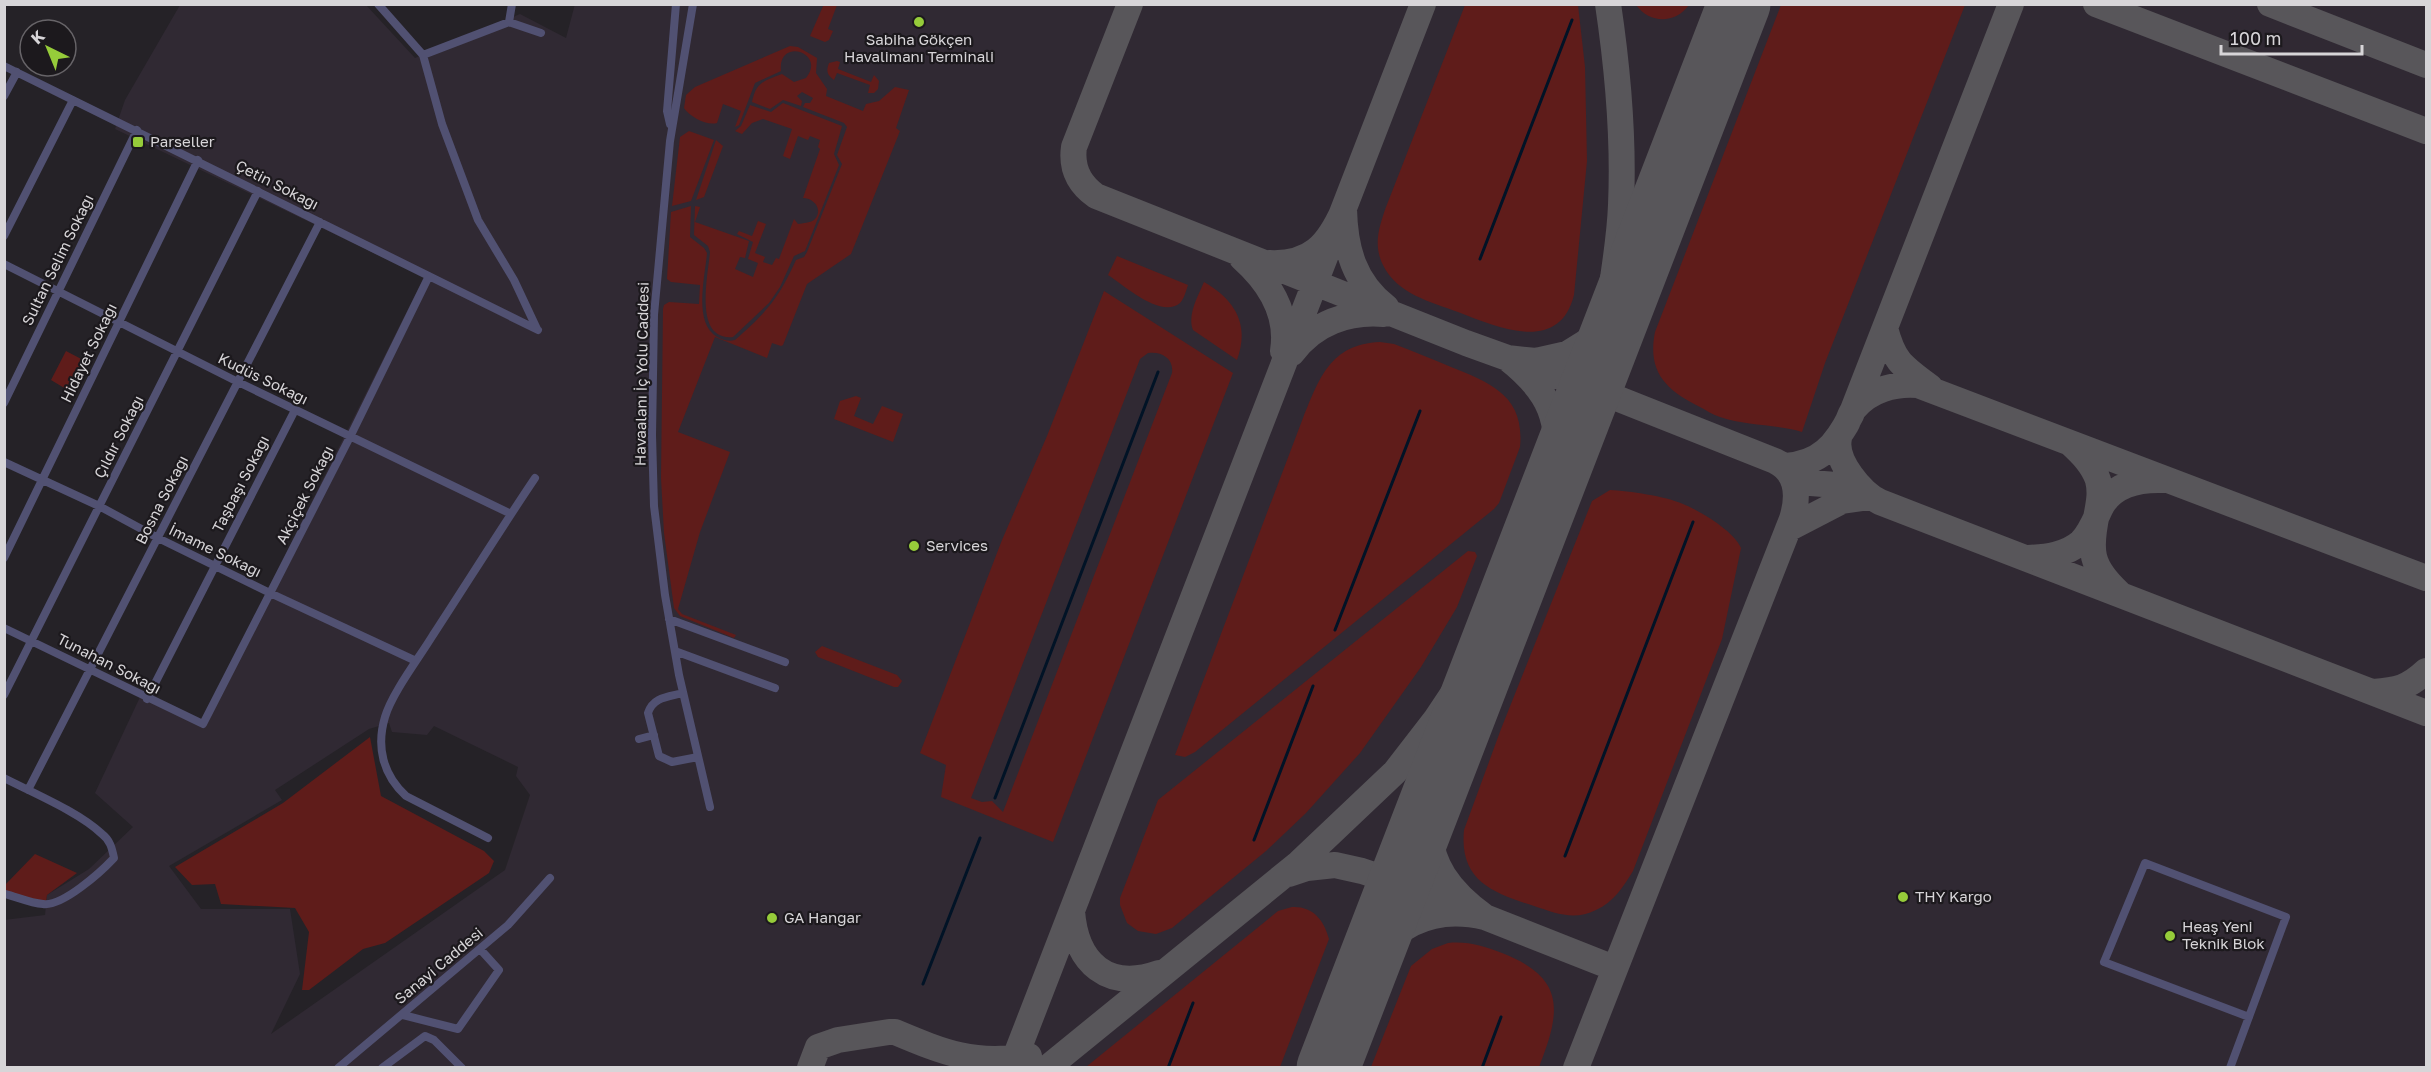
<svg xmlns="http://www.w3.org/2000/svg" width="2431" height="1072" viewBox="0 0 2431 1072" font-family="'Golos Text',sans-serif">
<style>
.built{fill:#302933;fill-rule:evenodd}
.green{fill:#5f1c1a;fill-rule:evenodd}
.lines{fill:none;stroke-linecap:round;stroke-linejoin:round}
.stream{stroke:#011326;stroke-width:3}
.taxiway{stroke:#58565a;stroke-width:26}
.runway{stroke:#58565a;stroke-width:63}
.minor{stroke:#515172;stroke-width:8}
.poi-dot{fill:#96cc3a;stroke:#1c191d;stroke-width:2}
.labels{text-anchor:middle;stroke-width:4.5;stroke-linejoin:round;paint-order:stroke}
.poi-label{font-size:15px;fill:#d7d5d8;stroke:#1c191d;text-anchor:start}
.street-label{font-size:15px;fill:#d7d5d8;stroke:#1c191d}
</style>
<rect width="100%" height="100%" fill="#252227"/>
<path class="built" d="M 575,4 L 2426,5 L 2426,1067 L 5,1067 L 4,920 L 45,915 L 47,895 L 89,869 L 133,827 L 95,793 L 141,695 L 201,723 L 424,277 L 115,129 L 125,100 L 180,5 L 366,5 L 415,58 L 520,14 L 566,38 ZM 389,723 L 392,732 L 427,735 L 434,726 L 518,767 L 516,776 L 530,795 L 505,870 L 271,1034 L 300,974 L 290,909 L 201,909 L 169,866 L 282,800 L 275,790 L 369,729 Z"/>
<path class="green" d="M 824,4 L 837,5 L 828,29 L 833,31 L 829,40 L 825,42 L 810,36 Z
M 1465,5 L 1578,5 L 1585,67 L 1587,161 L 1574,295 C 1559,355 1497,327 1458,312 C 1431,302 1397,294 1383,265 C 1373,245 1379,227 1386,207 Z
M 1636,5 L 1689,5 C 1675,24 1650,24 1636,5 Z
M 1781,5 L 1965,5 L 1825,363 L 1802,432 C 1775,424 1746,426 1720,417 C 1713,415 1706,410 1700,407 C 1666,390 1647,372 1655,332 Z
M 790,46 L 798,47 L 817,58 L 816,73 L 827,89 L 826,96 L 863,111 L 866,104 L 879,101 L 895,87 L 909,90 L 896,128 L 900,131 L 851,254 L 807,284 L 783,345 L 781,346 L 772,343 L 767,358 L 715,337 L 678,432 L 730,452 L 700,532 L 678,609 L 682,614 L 736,635 L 734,638 L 680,616 L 674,608 L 664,533 L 661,478 L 663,309 L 664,305 L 669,302 L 699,304 L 700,285 L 671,282 L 667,279 L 671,212 L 691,206 L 690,237 L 704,248 L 707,253 C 705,277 693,323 717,337 C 723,340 729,342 735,340 C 766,313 779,298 796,260 L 804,257 L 807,252 L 842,164 L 837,155 L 847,127 L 844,123 L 803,107 L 805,103 L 810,103 L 813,98 L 802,92 L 797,96 L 802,101 L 801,106 L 783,100 L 770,109 L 752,102 C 756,82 764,81 782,74 L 794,82 L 806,78 C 827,52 777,37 781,71 L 755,83 L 739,125 L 735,127 L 741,111 L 723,104 L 717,123 C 707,126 690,117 684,108 L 686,95 L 695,87 Z
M 837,61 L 840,62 L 838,69 L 871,82 L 874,75 L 879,81 L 878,89 L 874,93 L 868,93 L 870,85 L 837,73 L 834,80 C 827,75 826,71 829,63 Z
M 783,103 L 842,126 L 834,154 L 839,165 L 805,251 L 794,256 L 780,287 L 769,303 L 733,337 C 693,341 708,276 710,252 L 708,246 L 694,235 L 695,206 L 700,207 L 695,222 L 749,241 L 745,258 L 740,257 L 735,269 L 753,277 L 758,263 L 748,259 L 753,242 L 737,234 L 739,231 L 752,236 L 758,221 L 766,224 L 755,253 L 765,257 L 763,262 L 772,265 L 776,258 L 779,259 L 794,219 L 798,224 C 803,223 810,223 814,220 C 824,210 814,198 803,198 L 820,149 L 818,147 L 820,140 L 810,136 L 808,140 L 798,136 L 790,159 L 783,156 L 792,129 L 763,119 L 752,123 L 742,134 L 735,131 L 741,126 L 750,105 L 771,112 Z
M 689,131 L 714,140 L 691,201 L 672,206 L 680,137 Z
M 716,140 L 723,146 L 704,197 L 696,200 Z
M 1117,256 L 1188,285 C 1186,291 1184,299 1180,303 C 1161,319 1125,286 1108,275 Z
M 1204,282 C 1235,300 1250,324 1237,360 L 1193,330 C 1187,315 1198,296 1204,282 Z
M 1104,291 L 1233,373 L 1053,842 L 941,797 L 946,765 L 920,753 L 1002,540 L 1047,436 ZM 1148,353 C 1161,351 1174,358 1172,373 L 1003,812 L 992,801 L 982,802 L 971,798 L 1140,359 Z
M 1380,342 L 1394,344 C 1413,351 1432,359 1451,367 C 1491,383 1525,396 1520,447 L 1499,503 L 1494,509 L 1195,752 L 1185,757 L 1175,755 L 1303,418 C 1319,379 1330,344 1380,342 Z
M 66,351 L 87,362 L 71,392 L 51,380 Z
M 856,396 L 861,398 L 854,416 L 873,424 L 882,406 L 903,414 L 893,442 L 834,419 L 840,401 Z
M 1610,490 C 1629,491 1665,496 1683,504 C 1700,511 1734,531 1741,548 L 1722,639 L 1633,871 C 1623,887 1614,902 1596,910 C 1574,921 1555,913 1534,906 C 1493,893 1459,881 1464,830 L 1501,729 L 1592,501 Z
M 1468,551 L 1475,552 L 1477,556 L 1457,607 L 1421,667 L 1360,753 L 1306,813 L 1266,851 L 1172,928 L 1156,934 L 1138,931 L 1127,923 L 1120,905 L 1120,898 L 1158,800 Z
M 822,646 L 897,675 L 902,681 L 898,687 L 894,687 L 818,657 L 815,652 Z
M 370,737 L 381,796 L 484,851 L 494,861 L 489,873 L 385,943 L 363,949 L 309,990 L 302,990 L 309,932 L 295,908 L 221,904 L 215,884 L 192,885 L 175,867 L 283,803 Z
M 35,854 L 77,873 L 47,895 L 46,902 L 5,892 L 5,885 Z
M 1292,907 C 1313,906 1324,920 1329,939 L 1280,1067 L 1086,1067 L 1278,911 Z
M 1448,943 C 1468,941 1483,946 1502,953 C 1566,978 1561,1011 1539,1067 L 1371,1067 L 1411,966 L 1432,949 Z"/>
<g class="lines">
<path class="stream" d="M 1480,259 L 1572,20
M 1335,630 L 1420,411
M 995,798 L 1158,372
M 1254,840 L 1313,686
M 1565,856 L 1693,522
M 923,984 L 980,838
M 1168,1068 L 1193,1003
M 1482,1068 L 1501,1017"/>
<path class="taxiway" d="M 1130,4 L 1074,147 C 1071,168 1079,184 1096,196 L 1466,343 L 1591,388 L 1775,461 C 1798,472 1799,496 1792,519 L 1576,1068
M 2096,4 L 2426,131
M 2270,4 L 2426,65
M 1736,12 L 1739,4
M 1242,258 C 1270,283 1289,313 1283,351
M 1269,263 C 1311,265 1328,245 1344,209 C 1345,249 1354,282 1386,307
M 1885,328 C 1894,362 1902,366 1930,387
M 1292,353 C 1314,323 1348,311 1384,314
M 1601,363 C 1606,310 1619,258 1621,205 C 1624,137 1618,71 1608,4
M 2070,443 C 2082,454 2093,465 2098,480 C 2101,492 2099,502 2097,513 C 2089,551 2090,566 2119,593
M 1785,466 C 1820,464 1836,445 1851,415 L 2011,4
M 1785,466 L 1811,483 L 1836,485 L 1867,496
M 1558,475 C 1558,418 1553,394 1507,358 L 1536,361 L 1567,354 L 1612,326
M 1788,529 L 1842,501 L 1870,497
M 2028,558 C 2046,557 2066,555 2081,542 C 2090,533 2095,520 2100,509 C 2112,484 2139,479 2164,480
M 2426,578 L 1918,385 C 1895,383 1869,390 1854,409 C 1850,413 1849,420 1846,425 C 1844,429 1839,434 1839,438 C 1834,461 1862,493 1880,502 L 2426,713
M 2373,692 C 2397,690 2408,688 2426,671
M 1289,874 L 1307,868 L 1335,865 L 1362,871 L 1401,884 L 1614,968
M 1381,877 L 1388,894 L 1386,919
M 1072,911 C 1076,964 1108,991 1159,973
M 1364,978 C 1387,927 1430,904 1485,917 C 1398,854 1433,799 1464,716
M 810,1068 L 818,1047 L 838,1040 L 889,1032 L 895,1032 C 945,1053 974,1065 1029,1056
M 1011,1068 L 1423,4
M 1047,1068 L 1299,863 L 1395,772 L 1436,719 L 1464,677 L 1508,602"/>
<path class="runway" d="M 1328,1068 L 1739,4"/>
<path class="minor" d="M 378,4 L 423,55 L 442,124 L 478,220 L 514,280 L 537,329
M 693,4 L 670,141 L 654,315 L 652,435 L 654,506 L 665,595 L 679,675 L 710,807
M 509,22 L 512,4
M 423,55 L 509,22 L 541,33
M 4,66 L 538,330
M 4,96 L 17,72
M 670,124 L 667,111 L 676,4
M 4,236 L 73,100
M 4,264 L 236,381 L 511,514
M 4,403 L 137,130
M 4,462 L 99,506 L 158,538 L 270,593 L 416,661
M 4,558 L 198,160
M 669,619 L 785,662
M 4,628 L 203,724 L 351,435 L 429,276
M 675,651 L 775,688
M 683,693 C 668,697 653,697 648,713 L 659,756 L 672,762 L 698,757
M 4,695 L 258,191
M 147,699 L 295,410
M 639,739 L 654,735
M 4,778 C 33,793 79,812 102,834 C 110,840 112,848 114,858 C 101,872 62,907 43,904 C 30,903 17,897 5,894
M 28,790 L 320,222
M 488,838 L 406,796 C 383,775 376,747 385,717 C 392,693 419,658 433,635 C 467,583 500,530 535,478
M 403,1015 L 458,1029 L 499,970 L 480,949
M 338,1068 L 508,925 L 550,878
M 382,1068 L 425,1036 L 434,1040 L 462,1068
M 2230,1068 L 2286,917 L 2145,863 L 2104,962 L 2249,1017"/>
</g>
<g class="poi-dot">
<circle cx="919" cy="22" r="6"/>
<rect x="132" y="136" width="12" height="12" rx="3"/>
<circle cx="914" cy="546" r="6"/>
<circle cx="1903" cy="897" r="6"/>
<circle cx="772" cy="918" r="6"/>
<circle cx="2170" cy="936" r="6"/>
</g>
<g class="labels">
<g class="poi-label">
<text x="919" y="45" text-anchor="middle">Sabiha Gökçen<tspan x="919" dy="17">Havalimanı Terminali</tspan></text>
<text x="150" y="147">Parseller</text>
<text x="926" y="551">Services</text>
<text x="1915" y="902">THY Kargo</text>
<text x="784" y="923">GA Hangar</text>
<text x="2182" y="932">Heaş Yeni<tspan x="2182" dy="17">Teknik Blok</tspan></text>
</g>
<g class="street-label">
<text transform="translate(277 185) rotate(27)" y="5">Çetin Sokağı</text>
<text transform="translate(58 260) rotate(-64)" y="5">Sultan Selim Sokağı</text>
<text transform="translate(89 353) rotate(-64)" y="5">Hidayet Sokağı</text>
<text transform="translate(642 374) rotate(-89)" y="5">Havaalanı İç Yolu Caddesi</text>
<text transform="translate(263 379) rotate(26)" y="5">Kudüs Sokağı</text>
<text transform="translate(119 437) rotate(-63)" y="5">Çıldır Sokağı</text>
<text transform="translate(241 484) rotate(-63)" y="5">Taşbaşı Sokağı</text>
<text transform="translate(305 495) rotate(-63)" y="5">Akçiçek Sokağı</text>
<text transform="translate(162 500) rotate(-63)" y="5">Bosna Sokağı</text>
<text transform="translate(215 551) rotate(26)" y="5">İmame Sokağı</text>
<text transform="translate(109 664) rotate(27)" y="5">Tunahan Sokağı</text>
<text transform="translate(439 966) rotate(-40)" y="5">Sanayi Caddesi</text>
</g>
</g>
<rect width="2431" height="1072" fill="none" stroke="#d7d5d8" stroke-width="12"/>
<g transform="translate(48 48) rotate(317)"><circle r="28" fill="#1c191d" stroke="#676468" stroke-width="1.5"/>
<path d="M0-4.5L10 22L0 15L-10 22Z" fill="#96cc3a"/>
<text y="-9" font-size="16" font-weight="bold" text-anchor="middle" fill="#d7d5d8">K</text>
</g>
<path d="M2221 45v9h141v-9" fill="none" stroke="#d7d5d8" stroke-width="3"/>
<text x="2230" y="45" font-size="18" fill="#d7d5d8" stroke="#1c191d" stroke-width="4.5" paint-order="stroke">100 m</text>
</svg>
